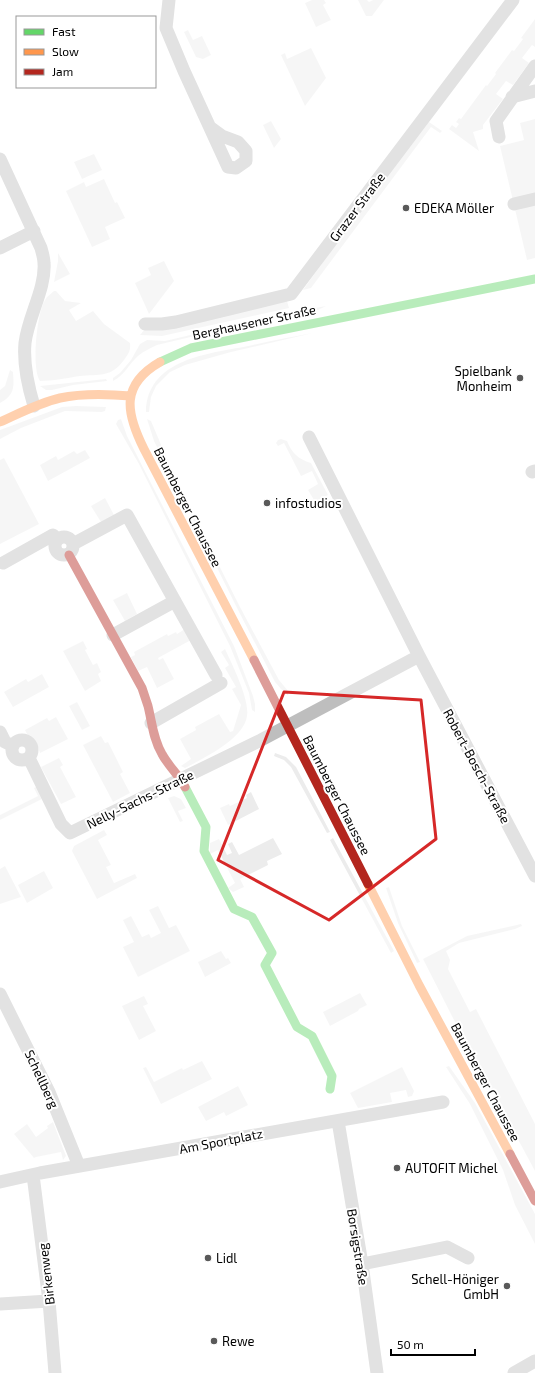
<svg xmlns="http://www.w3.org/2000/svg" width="535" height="1373" viewBox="0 0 535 1373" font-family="'Exo 2',sans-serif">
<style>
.green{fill:#ececec}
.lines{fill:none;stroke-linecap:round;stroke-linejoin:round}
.street{stroke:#bebebe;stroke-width:13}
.fast{stroke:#63d668;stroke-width:9}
.slow{stroke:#ff974d;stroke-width:9}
.jam{stroke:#b3261e;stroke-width:9}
.marked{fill:none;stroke:#d62828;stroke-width:3;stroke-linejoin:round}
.poi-dot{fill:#595959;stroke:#fff;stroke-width:1.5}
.labels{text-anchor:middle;stroke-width:4;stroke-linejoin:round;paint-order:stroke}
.street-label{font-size:13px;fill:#000;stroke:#fff}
.poi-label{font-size:13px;fill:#000;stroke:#fff;text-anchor:start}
</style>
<rect width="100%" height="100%" fill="#fff"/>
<path class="green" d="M 312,0 L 324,0 L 326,3 L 323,5 L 331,20 L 316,27 L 305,3 Z
M 358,0 L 367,0 L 369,2 L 373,0 L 384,0 L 372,16 L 366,16 Z
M 535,19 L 535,47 L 532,45 L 522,58 L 529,63 L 513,85 L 506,81 L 496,94 L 503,99 L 483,125 L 483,129 L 473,132 L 479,151 L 449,129 L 452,125 L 456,128 L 459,124 L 456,122 L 459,118 L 461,119 L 486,85 L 487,86 L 496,74 L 495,73 L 512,50 L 514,51 L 523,39 L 521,38 Z
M 188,30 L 193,40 L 202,36 L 211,55 L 203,59 L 196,57 L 184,32 Z
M 311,48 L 326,78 L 305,106 L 281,55 L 285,53 L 287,59 Z
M 535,119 L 535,258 L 527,260 L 500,146 L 524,140 L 520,123 Z
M 271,121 L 281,139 L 274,148 L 263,125 Z
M 429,122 L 442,131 L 440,133 L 431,127 L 311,288 L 303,290 L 336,244 Z
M 94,154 L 102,170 L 82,179 L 74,162 Z
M 104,179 L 115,203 L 117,202 L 125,218 L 105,227 L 110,239 L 92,247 L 66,191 L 84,182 L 86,187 Z
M 58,253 L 70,274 L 54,282 L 58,261 Z
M 164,261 L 174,281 L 149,314 L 135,283 L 151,275 L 148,268 Z
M 54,291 L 56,291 L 65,301 L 81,303 L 69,310 L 76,321 L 93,311 L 104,324 L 130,343 C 131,351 128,354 124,360 C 111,378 99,374 80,376 C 66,378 54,381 40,381 C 31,369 37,312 45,300 C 47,296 51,294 54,291 Z
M 287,301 L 289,308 L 162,336 L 140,335 L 145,329 Z
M 326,306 L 310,314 L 283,315 L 157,345 C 151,348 144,351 138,356 C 129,364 124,376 113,381 L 113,378 L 120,373 L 131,360 L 140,344 L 147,340 L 165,341 L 266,317 Z
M 313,333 L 231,352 L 185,365 L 170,372 L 156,386 L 151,397 L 149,412 L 146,412 C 147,361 204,354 243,347 C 266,342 290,337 313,333 Z
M 10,370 L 13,372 C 14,387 15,395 0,403 L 0,390 L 5,386 Z
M 106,379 L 107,381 L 73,385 L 52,390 L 46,390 L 40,386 Z
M 76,406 L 106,407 L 105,411 L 102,412 L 65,411 L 21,428 L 0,439 L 0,430 L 62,407 Z
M 121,419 L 127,436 L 234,646 L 253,696 L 255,704 L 255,712 L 252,710 L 249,693 L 230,646 L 139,464 L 116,424 L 118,420 Z
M 147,419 L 151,421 L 176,480 L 240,607 L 279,680 L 289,692 L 288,695 L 281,689 L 275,682 L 237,608 L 154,441 Z
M 281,439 L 287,441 C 292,453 298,459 311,463 L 328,495 L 308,505 L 308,504 L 314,500 L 308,490 L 318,484 L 312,471 L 301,476 L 284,443 L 278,446 L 276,443 L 278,440 Z
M 85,450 L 90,458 L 48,481 L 40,465 L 56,456 L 58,460 L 74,451 L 77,454 Z
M 4,458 L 39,524 L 0,544 L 0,460 Z
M 105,498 L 114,515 L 101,522 L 91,506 Z
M 127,593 L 137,614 L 125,621 L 113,600 Z
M 185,629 L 191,640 L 158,658 L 159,660 L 163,658 L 174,679 L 157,688 L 147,667 L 138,671 L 131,657 L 135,655 L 134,652 L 167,634 L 168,636 L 176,632 L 177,634 Z
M 83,641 L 87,649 L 85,650 L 93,665 L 97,663 L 101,672 L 98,674 L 101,681 L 85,691 L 63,651 Z
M 225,649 C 232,664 250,700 247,716 C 244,739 204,758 185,768 L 181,766 L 191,759 L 180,739 L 196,730 L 195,727 L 219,714 L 230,732 L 233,731 L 241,705 L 232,689 L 236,687 L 225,668 L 229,665 L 221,652 Z
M 42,674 L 49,687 L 13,707 L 4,692 L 26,679 L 28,682 Z
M 77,702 L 90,726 L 82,730 L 69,706 Z
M 56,717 L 68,739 L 40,753 L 36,741 L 27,734 L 25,730 L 47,718 L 49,721 Z
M 101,736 L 105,743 L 108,742 L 123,772 L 120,774 L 130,793 L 113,802 L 83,745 Z
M 275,753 L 286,757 L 296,767 L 330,832 L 327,833 L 291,767 L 284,760 L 274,756 Z
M 59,758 L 63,765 L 60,767 L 76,797 L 61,804 L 41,767 Z
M 40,785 L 46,797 L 0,820 L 0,815 L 38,796 L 34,788 Z
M 251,792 L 259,809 L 228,825 L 220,808 L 229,804 L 230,806 L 247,798 L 246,795 Z
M 174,796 L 181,799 L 186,808 L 178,811 L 183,821 L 180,822 L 168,798 Z
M 104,830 L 107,835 L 98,840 L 111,865 L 106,867 L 114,883 L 135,874 L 137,878 L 97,899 L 72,851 L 74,846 Z
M 273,838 L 282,854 L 267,861 L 268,865 L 240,879 L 244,887 L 233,892 L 228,888 L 235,883 L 218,850 L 210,854 L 210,843 L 219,839 L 227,855 L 232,853 L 228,844 L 232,842 L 239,855 Z
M 333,838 L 394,951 L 391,953 L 330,840 Z
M 5,866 L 21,897 L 0,904 L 0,869 Z
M 44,871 L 53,888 L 27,903 L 18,885 Z
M 389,887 L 402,926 L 420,962 L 417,963 L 398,923 L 386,888 Z
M 158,906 L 169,928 L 176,925 L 190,951 L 138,977 L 123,947 L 134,942 L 123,920 L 131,916 L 142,937 L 149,934 L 151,938 L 161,933 L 149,910 Z
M 521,924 L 522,926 L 515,929 L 459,943 L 446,951 L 450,960 L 448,969 L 470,1012 L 476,1009 L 535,1124 L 535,1171 L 454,1020 L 423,959 L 467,936 Z
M 221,951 L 226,959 L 228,958 L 231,963 L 205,977 L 198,962 Z
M 360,993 L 367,1005 L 359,1009 L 358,1011 L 330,1026 L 323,1012 Z
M 144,996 L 148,1004 L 143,1006 L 156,1031 L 139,1040 L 122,1006 Z
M 202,1061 L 212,1079 L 161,1104 L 143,1068 L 146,1067 L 154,1082 L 182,1068 L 183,1070 Z
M 449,1066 L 475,1103 L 535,1214 L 535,1244 L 515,1205 L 503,1170 L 470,1104 L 446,1067 Z
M 402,1067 L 414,1091 L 412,1096 L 408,1097 L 406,1090 L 390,1093 L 392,1102 L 358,1108 L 350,1093 Z
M 238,1086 L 248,1105 L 226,1116 L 224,1112 L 206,1121 L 198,1107 Z
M 53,1122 L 66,1156 L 63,1160 L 61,1152 L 36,1157 L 34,1158 L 14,1134 L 27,1124 L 36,1137 L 48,1128 L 47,1126 Z"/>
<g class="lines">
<path class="street" d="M 169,0 L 166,28 L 184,71 L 228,167 L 236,168 L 246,161 L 246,151 L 238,142 L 222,136 L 211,128
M 512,97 L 535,91
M 499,137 L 496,121 L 535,66
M 0,159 L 41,248 C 42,252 44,258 44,263 C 46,288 28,317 25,343 C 23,365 28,386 34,406
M 514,204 L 535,199
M 0,248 L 34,231
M 145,324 L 162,324 L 176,322 L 291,294 L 513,0
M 309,437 L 419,656 L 535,876
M 532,472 L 535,471
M55 546a9 9 0 1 1 18 0a9 9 0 1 1-18 0Z
M 73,544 L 127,515 L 216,675
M 3,563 L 53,535 L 58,539
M 113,635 L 175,601
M 151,723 L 221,683
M 0,732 L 5,742 L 13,746
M12 750a10 10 0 1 1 20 0a10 10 0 1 1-20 0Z
M 29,758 L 61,824 L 70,833 L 261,740 L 419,656
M 0,994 L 49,1092 L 79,1166
M 338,1121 L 362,1264 L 377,1373
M 33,1175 L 49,1301 L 55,1373
M 0,1182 L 40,1173 L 443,1102
M 362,1264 L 447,1247 L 468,1258
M 0,1304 L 49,1301
M 514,1373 L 535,1361"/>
<path class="fast" d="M 160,362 L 191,348 L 535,279
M 185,787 L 206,827 L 204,851 L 234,909 L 252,917 L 272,953 L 265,965 L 297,1027 L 312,1036 L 332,1076 L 330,1089"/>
<path class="slow" d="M 160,362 C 120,385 126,413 144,449 L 254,660
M 0,422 C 20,413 39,403 60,398 C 83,393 108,394 131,396
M 368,884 L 419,985 L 510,1154"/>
<path class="jam" d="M 69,555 L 142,688 C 144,694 146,700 148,706 C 152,722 153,739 162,754 C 169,767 179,775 185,787
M 254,660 L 368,884
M 510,1154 L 535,1201"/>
</g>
<path d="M0 0H535V1373H0ZM 284,692 L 421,700 L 436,839 L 329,920 L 218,860 Z" fill="#fff" fill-opacity=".55" fill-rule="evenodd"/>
<path class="marked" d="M 284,692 L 421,700 L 436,839 L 329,920 L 218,860 Z"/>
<g class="poi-dot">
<circle cx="406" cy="208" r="4"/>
<circle cx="520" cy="378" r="4"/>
<circle cx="267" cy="503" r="4"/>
<circle cx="397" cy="1168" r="4"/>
<circle cx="208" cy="1258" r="4"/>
<circle cx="507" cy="1286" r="4"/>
<circle cx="214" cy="1341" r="4"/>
</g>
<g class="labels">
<g class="street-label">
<text transform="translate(357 207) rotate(-53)" y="5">Grazer Straße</text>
<text transform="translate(254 322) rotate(-12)" y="5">Berghausener Straße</text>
<text transform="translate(188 507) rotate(63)" y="5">Baumberger Chaussee</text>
<text transform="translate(477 766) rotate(62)" y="5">Robert-Bosch-Straße</text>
<text transform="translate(337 795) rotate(63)" y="5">Baumberger Chaussee</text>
<text transform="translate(140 799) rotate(-26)" y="5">Nelly-Sachs-Straße</text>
<text transform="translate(42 1079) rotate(65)" y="5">Schellberg</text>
<text transform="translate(486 1082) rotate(62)" y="5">Baumberger Chaussee</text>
<text transform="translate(221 1141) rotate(-11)" y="5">Am Sportplatz</text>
<text transform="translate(358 1247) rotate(81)" y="5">Borsigstraße</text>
<text transform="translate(46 1274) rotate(-97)" y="5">Birkenweg</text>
</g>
<g class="poi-label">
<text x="414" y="213">EDEKA Möller</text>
<text x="512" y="376" text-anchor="end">Spielbank<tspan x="512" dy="15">Monheim</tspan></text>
<text x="275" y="508">infostudios</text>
<text x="405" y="1173">AUTOFIT Michel</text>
<text x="216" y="1263">Lidl</text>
<text x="499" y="1284" text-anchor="end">Schell-Höniger<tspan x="499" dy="15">GmbH</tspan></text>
<text x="222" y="1346">Rewe</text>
</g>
</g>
<rect x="16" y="16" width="140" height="72" fill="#ffffff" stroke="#999999"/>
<rect x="24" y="29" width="20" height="6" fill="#63d668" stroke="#999999"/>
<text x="52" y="36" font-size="12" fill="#000000">Fast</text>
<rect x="24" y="49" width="20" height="6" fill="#ff974d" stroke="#999999"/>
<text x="52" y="56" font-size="12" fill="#000000">Slow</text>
<rect x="24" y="69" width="20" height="6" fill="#b3261e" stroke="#999999"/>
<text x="52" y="76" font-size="12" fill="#000000">Jam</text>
<path d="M391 1349v6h84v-6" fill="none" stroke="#000000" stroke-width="2"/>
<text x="397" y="1349" font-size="12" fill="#000000" stroke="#ffffff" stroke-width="3" paint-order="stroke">50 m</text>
</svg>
